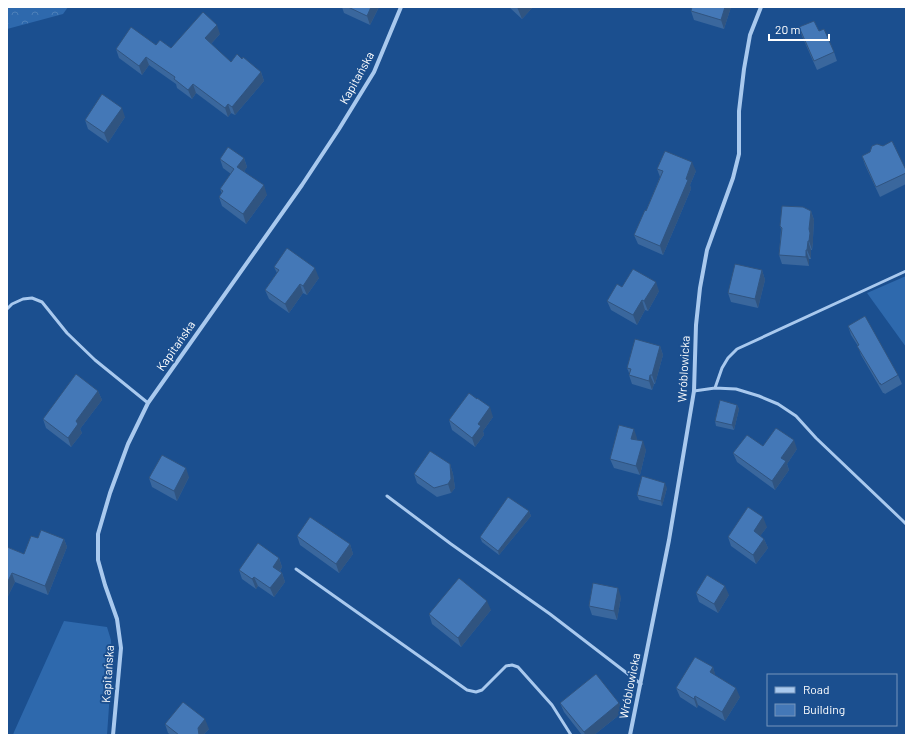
<svg xmlns="http://www.w3.org/2000/svg" width="913" height="742" viewBox="0 0 913 742" font-family="Barlow,sans-serif">
<style>
.grass{fill:#2e69ad}
.forest{fill:url(#forest-crowns)}
.lines{fill:none;stroke-linecap:round;stroke-linejoin:round}
.lane{stroke:#a9c9ee;stroke-width:3}
.street{stroke:#a9c9ee;stroke-width:4}
.wall{fill:#3a679d}
.shaded-wall{fill:#305480}
.building{fill:#4478b7;stroke:#305480}
.labels{text-anchor:middle;stroke-width:4;stroke-linejoin:round;paint-order:stroke}
.street-label{font-size:12px;fill:#fff;stroke:#1b4f8f}
</style>
<defs>
<pattern id="forest-crowns" width="20" height="18" patternUnits="userSpaceOnUse"><rect width="20" height="18" fill="#2e69ad"/><path d="M2 6a3 3 0 1 1 6 0M12 15a3 3 0 1 1 6 0" fill="none" stroke="#4d80b9"/></pattern>
</defs>
<rect width="100%" height="100%" fill="#1b4f8f"/>
<path class="grass" d="M 906,276 L 906,347 L 867,293 Z
M 64,621 L 107,627 L 111,640 L 112,664 L 107,735 L 13,735 L 14,732 Z"/>
<path class="forest" d="M 7,7 L 68,7 L 63,14 L 7,29 Z"/>
<g class="lines">
<path class="lane" d="M 7,309 L 12,304 L 23,299 L 32,298 L 42,302 L 67,333 L 95,360 L 148,403
M 715,388 L 722,368 L 728,358 L 737,349 L 906,271
M 694,391 L 715,388 L 736,389 L 759,396 L 778,404 L 796,416 L 816,438 L 902,520 L 906,524
M 387,496 L 451,544 L 550,614 L 641,684
M 296,569 L 467,690 L 476,692 L 482,690 L 506,666 L 512,665 L 518,667 L 552,705 L 571,735"/>
<path class="street" d="M 113,735 L 121,648 L 117,619 L 105,585 L 98,560 L 98,534 L 110,493 L 128,444 L 148,403 L 302,185 L 339,129 L 374,72 L 401,7
M 630,735 L 669,540 L 694,391 L 696,325 L 700,288 L 707,250 L 733,178 L 739,154 L 739,111 L 744,69 L 750,35 L 761,7"/>
</g>
<path class="wall" d="M 342,7 L 379,7 L 370,25 L 344,13 Z
M 509,7 L 533,7 L 522,19 Z
M 731,7 L 724,29 L 694,20 L 691,11 Z
M 799,27 L 819,31 L 834,52 L 837,61 L 817,70 L 802,36 Z
M 220,34 L 211,44 L 231,62 L 242,59 L 261,72 L 264,81 L 235,115 L 231,113 L 228,117 L 196,93 L 192,99 L 177,88 L 176,84 L 149,65 L 142,75 L 119,58 L 116,49 L 156,45 L 171,48 Z
M 125,117 L 108,143 L 88,129 L 85,120 Z
M 862,156 L 906,170 L 906,184 L 880,197 L 865,165 Z
M 244,158 L 247,167 L 244,171 L 267,195 L 246,224 L 222,206 L 219,197 L 222,194 L 220,189 L 231,174 L 223,168 L 220,159 Z
M 657,169 L 696,171 L 690,185 L 691,189 L 663,255 L 638,244 L 634,235 L 646,211 L 660,177 Z
M 811,211 L 814,220 L 813,238 L 813,242 L 812,250 L 811,250 L 811,259 L 809,259 L 809,266 L 782,264 L 779,255 L 781,229 L 780,226 Z
M 274,267 L 319,278 L 307,295 L 303,293 L 289,313 L 269,299 L 265,290 L 277,273 Z
M 762,270 L 765,280 L 758,308 L 731,302 L 728,293 Z
M 622,287 L 659,291 L 648,311 L 645,310 L 637,325 L 611,310 L 607,301 Z
M 848,326 L 898,375 L 902,384 L 885,394 L 884,393 L 883,393 L 861,355 L 858,346 L 851,335 Z
M 660,346 L 663,355 L 655,384 L 654,384 L 652,390 L 632,384 L 629,375 L 629,373 L 627,368 Z
M 98,391 L 102,400 L 80,429 L 82,433 L 71,447 L 46,428 L 43,419 Z
M 737,405 L 739,409 L 734,430 L 716,426 L 715,421 Z
M 493,417 L 483,431 L 484,435 L 475,447 L 452,430 L 449,420 Z
M 637,438 L 637,440 L 646,450 L 640,475 L 614,468 L 610,459 Z
M 763,446 L 797,449 L 787,464 L 789,470 L 775,490 L 737,462 L 733,453 Z
M 450,464 L 453,474 L 455,488 L 451,493 L 437,497 L 417,483 L 414,474 Z
M 189,477 L 177,501 L 152,487 L 149,478 Z
M 667,488 L 662,506 L 639,500 L 637,495 Z
M 529,511 L 531,516 L 499,555 L 482,542 L 480,537 Z
M 767,527 L 760,536 L 764,539 L 768,548 L 756,564 L 731,546 L 728,537 Z
M 297,536 L 350,544 L 353,554 L 339,573 L 300,545 Z
M 38,538 L 64,539 L 67,547 L 48,595 L 15,582 L 7,598 L 7,547 L 24,554 Z
M 279,558 L 282,567 L 280,571 L 282,573 L 285,582 L 274,597 L 258,586 L 256,589 L 242,579 L 239,570 Z
M 696,593 L 729,595 L 718,613 L 699,602 Z
M 621,597 L 617,620 L 592,615 L 589,606 Z
M 491,610 L 461,647 L 432,624 L 429,614 Z
M 713,667 L 715,675 L 740,697 L 725,721 L 698,705 L 697,708 L 680,697 L 676,688 Z
M 560,703 L 619,703 L 623,712 L 594,735 L 582,735 L 564,712 Z
M 165,724 L 209,729 L 203,735 L 171,735 L 168,733 Z"/>
<path class="shaded-wall" d="M 371,7 L 379,7 L 370,25 L 367,16 Z
M 517,7 L 533,7 L 522,19 Z
M 725,7 L 731,7 L 724,29 L 721,20 Z
M 217,25 L 220,34 L 208,47 L 205,38 Z
M 146,57 L 149,65 L 142,75 L 139,66 Z
M 261,72 L 264,81 L 235,115 L 232,107 Z
M 193,84 L 196,93 L 192,99 L 188,90 Z
M 228,104 L 231,113 L 228,117 L 225,108 Z
M 122,108 L 125,117 L 108,143 L 104,133 Z
M 244,158 L 247,167 L 241,176 L 237,167 Z
M 692,162 L 696,171 L 690,185 L 691,189 L 663,255 L 660,246 Z
M 264,185 L 267,195 L 246,224 L 243,214 Z
M 811,211 L 814,220 L 813,238 L 813,242 L 812,250 L 809,241 L 809,229 Z
M 808,241 L 811,250 L 811,259 L 807,250 Z
M 806,250 L 809,259 L 809,266 L 806,257 Z
M 315,268 L 319,278 L 307,295 L 303,286 Z
M 762,270 L 765,280 L 758,308 L 755,299 Z
M 656,282 L 659,291 L 648,311 L 644,301 Z
M 300,284 L 303,293 L 289,313 L 285,304 Z
M 642,300 L 645,310 L 637,325 L 633,315 Z
M 660,346 L 663,355 L 655,384 L 652,375 Z
M 650,375 L 654,384 L 652,390 L 649,381 Z
M 98,391 L 102,400 L 80,429 L 82,433 L 71,447 L 68,438 L 76,421 Z
M 737,405 L 739,409 L 734,430 L 732,425 Z
M 490,407 L 493,417 L 483,431 L 484,435 L 475,447 L 472,438 L 478,424 Z
M 634,429 L 637,438 L 635,448 L 631,439 Z
M 794,440 L 797,449 L 787,464 L 789,470 L 775,490 L 772,481 L 781,458 Z
M 643,441 L 646,450 L 640,475 L 636,466 Z
M 450,464 L 453,474 L 455,488 L 451,493 L 448,484 Z
M 186,468 L 189,477 L 177,501 L 174,491 Z
M 665,483 L 667,488 L 662,506 L 661,501 Z
M 529,511 L 531,516 L 499,555 L 498,551 Z
M 763,517 L 767,527 L 757,540 L 754,531 Z
M 64,539 L 67,547 L 48,595 L 45,586 Z
M 764,539 L 768,548 L 756,564 L 753,555 Z
M 350,544 L 353,554 L 339,573 L 336,564 Z
M 279,558 L 282,567 L 276,576 L 273,567 Z
M 12,573 L 15,582 L 7,598 L 7,583 Z
M 282,573 L 285,582 L 274,597 L 270,588 Z
M 254,577 L 258,586 L 256,589 L 252,579 Z
M 725,586 L 729,595 L 718,613 L 714,604 Z
M 618,588 L 621,597 L 617,620 L 614,611 Z
M 487,601 L 491,610 L 461,647 L 458,638 Z
M 713,667 L 716,677 L 710,672 Z
M 736,688 L 740,697 L 725,721 L 722,712 Z
M 695,696 L 698,705 L 697,708 L 694,699 Z
M 619,703 L 623,712 L 594,735 L 585,735 L 584,732 Z
M 205,719 L 209,729 L 203,735 L 199,735 L 198,728 Z"/>
<path class="building" d="M 348,7 L 371,7 L 367,16 Z
M 692,7 L 725,7 L 721,20 L 691,11 Z
M 203,12 L 217,25 L 205,38 L 231,62 L 237,54 L 242,59 L 243,57 L 261,72 L 232,107 L 228,104 L 225,108 L 193,84 L 188,90 L 174,79 L 175,77 L 146,57 L 139,66 L 116,49 L 131,27 L 156,45 L 160,40 L 171,48 Z
M 814,21 L 819,31 L 824,29 L 834,52 L 814,61 L 799,27 Z
M 102,94 L 122,108 L 104,133 L 85,120 Z
M 892,141 L 906,170 L 906,173 L 876,187 L 862,156 L 870,152 L 872,146 L 877,144 L 883,146 Z
M 228,147 L 244,158 L 237,167 L 264,185 L 243,214 L 219,197 L 223,191 L 220,189 L 234,169 L 220,159 Z
M 665,151 L 692,162 L 686,179 L 688,180 L 660,246 L 634,235 L 645,210 L 646,211 L 663,171 L 657,169 Z
M 782,206 L 803,207 L 811,211 L 809,229 L 810,233 L 809,241 L 808,241 L 807,250 L 806,250 L 806,257 L 779,255 L 782,228 L 780,226 Z
M 287,248 L 315,268 L 303,286 L 300,284 L 285,304 L 265,290 L 279,270 L 274,267 Z
M 735,264 L 762,270 L 755,299 L 728,293 Z
M 633,269 L 656,282 L 644,301 L 642,300 L 633,315 L 607,301 L 617,284 L 622,287 Z
M 865,316 L 898,375 L 881,385 L 880,383 L 880,384 L 857,346 L 859,345 L 848,326 Z
M 635,339 L 660,346 L 652,375 L 650,375 L 649,381 L 629,375 L 631,369 L 627,368 Z
M 76,374 L 98,391 L 76,421 L 78,424 L 68,438 L 43,419 Z
M 469,393 L 477,399 L 477,398 L 490,407 L 478,424 L 481,426 L 472,438 L 449,420 Z
M 720,400 L 737,405 L 732,425 L 715,421 Z
M 619,425 L 634,429 L 631,439 L 643,441 L 636,466 L 610,459 Z
M 776,428 L 794,440 L 781,458 L 786,461 L 772,481 L 733,453 L 747,435 L 763,446 Z
M 430,451 L 450,464 L 451,479 L 448,484 L 434,488 L 414,474 Z
M 162,455 L 186,468 L 174,491 L 149,478 Z
M 642,476 L 665,483 L 661,501 L 637,495 Z
M 508,497 L 529,511 L 498,551 L 480,537 Z
M 748,507 L 763,517 L 754,531 L 764,539 L 753,555 L 728,537 Z
M 310,517 L 350,544 L 336,564 L 297,536 Z
M 41,530 L 64,539 L 45,586 L 12,573 L 7,583 L 7,547 L 24,554 L 31,536 L 38,538 Z
M 258,543 L 279,558 L 273,567 L 282,573 L 270,588 L 254,577 L 252,579 L 239,570 Z
M 707,575 L 725,586 L 714,604 L 696,593 Z
M 459,578 L 487,601 L 458,638 L 429,614 Z
M 593,583 L 618,588 L 614,611 L 589,606 Z
M 695,657 L 713,667 L 710,672 L 736,688 L 722,712 L 695,696 L 694,699 L 676,688 Z
M 596,674 L 619,703 L 584,732 L 560,703 Z
M 183,702 L 205,719 L 198,728 L 199,735 L 179,735 L 165,724 Z"/>
<g class="labels">
<g class="street-label">
<text transform="translate(357 78) rotate(-61)" y="4">Kapitańska</text>
<text transform="translate(176 346) rotate(-55)" y="4">Kapitańska</text>
<text transform="translate(684 369) rotate(-87)" y="4">Wróblowicka</text>
<text transform="translate(108 674) rotate(-86)" y="4">Kapitańska</text>
<text transform="translate(630 686) rotate(-79)" y="4">Wróblowicka</text>
</g>
</g>
<rect width="913" height="742" fill="none" stroke="#ffffff" stroke-width="16"/>
<rect x="767" y="674" width="130" height="52" fill="#1b4f8f" stroke="#7695bc"/>
<rect x="775" y="687" width="20" height="6" fill="#a9c9ee" stroke="#7695bc"/>
<text x="803" y="694" font-size="12" fill="#ffffff">Road</text>
<rect x="775" y="704" width="20" height="12" fill="#4478b7" stroke="#7695bc"/>
<text x="803" y="714" font-size="12" fill="#ffffff">Building</text>
<path d="M769 34v6h60v-6" fill="none" stroke="#ffffff" stroke-width="2"/>
<text x="775" y="34" font-size="12" fill="#ffffff" stroke="#1b4f8f" stroke-width="3" paint-order="stroke">20 m</text>
</svg>
